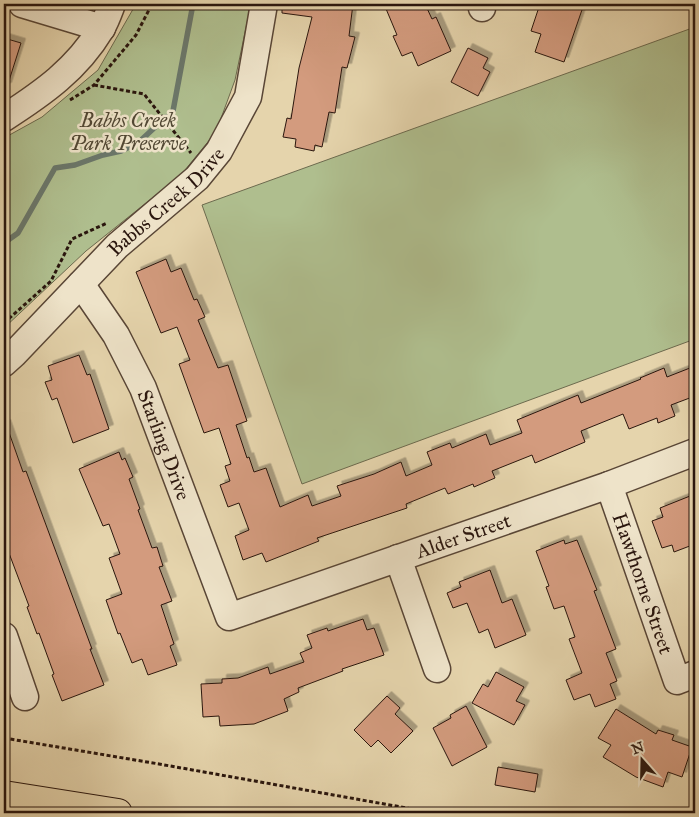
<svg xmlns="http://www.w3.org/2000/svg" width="699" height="817" viewBox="0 0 699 817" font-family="'IM FELL Great Primer',serif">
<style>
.green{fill:#afbe8e;stroke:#6c6a4e}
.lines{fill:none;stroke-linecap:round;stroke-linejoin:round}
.stream{stroke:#6b776a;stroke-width:5.5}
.building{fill:#d39b7e;stroke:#2a160e;filter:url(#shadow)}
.minor-casing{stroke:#594636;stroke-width:29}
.major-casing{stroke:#2a160e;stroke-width:30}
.path{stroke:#2a160e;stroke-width:3;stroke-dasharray:4 2.5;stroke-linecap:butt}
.minor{stroke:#eee3c9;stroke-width:26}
.major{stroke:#e5d4ac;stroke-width:28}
.labels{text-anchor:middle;stroke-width:5;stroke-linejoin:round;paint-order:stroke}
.park-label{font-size:20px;font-style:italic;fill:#524834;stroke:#eee3c9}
.street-label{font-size:20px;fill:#2a160e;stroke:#eee3c9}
</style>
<defs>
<filter id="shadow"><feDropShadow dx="4.5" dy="-4.5" stdDeviation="0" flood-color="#0004"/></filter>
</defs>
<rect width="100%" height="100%" fill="#e5d4ac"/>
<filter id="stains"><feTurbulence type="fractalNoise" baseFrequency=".004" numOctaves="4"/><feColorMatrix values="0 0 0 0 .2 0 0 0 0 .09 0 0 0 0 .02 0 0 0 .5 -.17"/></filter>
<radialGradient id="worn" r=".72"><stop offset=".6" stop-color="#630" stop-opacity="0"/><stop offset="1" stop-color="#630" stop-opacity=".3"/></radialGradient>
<path class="green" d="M 136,4 L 251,4 L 235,80 L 216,132 L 181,175 L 86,251 L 4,328 L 4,138 L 42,117 L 98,70 Z
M 695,27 L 695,339 L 302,484 L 202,205 Z"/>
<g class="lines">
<path class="stream" d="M 173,111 L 193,4
M 4,243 L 18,233 L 55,168 L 75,165 L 103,155 L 121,151 L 139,142 L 166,117"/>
</g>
<path class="building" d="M 282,4 L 353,4 L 349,36 L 355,37 L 347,68 L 342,67 L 335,113 L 329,112 L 322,147 L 315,145 L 314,151 L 295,147 L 296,139 L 283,137 L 287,118 L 291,119 L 299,68 L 312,17 L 282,13 Z
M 384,4 L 425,4 L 432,19 L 436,17 L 451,51 L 418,66 L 412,52 L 402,56 L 393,36 L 397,35 Z
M 540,4 L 584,4 L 564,62 L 535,52 L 541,34 L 531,31 Z
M 4,38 L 21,43 L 7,87 L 4,87 Z
M 468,48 L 488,58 L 483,68 L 490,72 L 478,96 L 451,82 Z
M 166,259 L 171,272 L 181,268 L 194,300 L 197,299 L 205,317 L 198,320 L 218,368 L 228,365 L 247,421 L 236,425 L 247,458 L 249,457 L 254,472 L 266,468 L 280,507 L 308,495 L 312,506 L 341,496 L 337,486 L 374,474 L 401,462 L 406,476 L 432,465 L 427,452 L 450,443 L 452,448 L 486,434 L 490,445 L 522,433 L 517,420 L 578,395 L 581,403 L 641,379 L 640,378 L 664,368 L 667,377 L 695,366 L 695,396 L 671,405 L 675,416 L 658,423 L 657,418 L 629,429 L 623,414 L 581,431 L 585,442 L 535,463 L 532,455 L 492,471 L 495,478 L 474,487 L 473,484 L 448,494 L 445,488 L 406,504 L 407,508 L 317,538 L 319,541 L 266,562 L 262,553 L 243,560 L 235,536 L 249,530 L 239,503 L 228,507 L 220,485 L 230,481 L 225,466 L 231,464 L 219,428 L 204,433 L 179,364 L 190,360 L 177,327 L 161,333 L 136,272 Z
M 79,355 L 87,375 L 90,374 L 109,429 L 73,443 L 57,398 L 52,400 L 45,382 L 52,380 L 48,366 Z
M 4,424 L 6,424 L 23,472 L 26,471 L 92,649 L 90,649 L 104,685 L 62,701 L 52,675 L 54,674 L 39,633 L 37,634 L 27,607 L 29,606 L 4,540 Z
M 119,452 L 122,460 L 125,458 L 133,477 L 129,479 L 140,509 L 138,510 L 152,548 L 157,547 L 163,566 L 159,567 L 172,601 L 161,605 L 174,644 L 170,646 L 177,665 L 148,675 L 142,659 L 132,663 L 120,633 L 118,634 L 106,600 L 122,594 L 109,558 L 120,554 L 109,524 L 103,526 L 79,469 Z
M 695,494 L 695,544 L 674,552 L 672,545 L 662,548 L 652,521 L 663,517 L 660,508 Z
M 564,540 L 565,544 L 577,540 L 597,590 L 594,591 L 616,649 L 606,653 L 617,681 L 610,684 L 616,699 L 595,707 L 590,694 L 574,700 L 566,680 L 582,673 L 569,639 L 575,637 L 564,606 L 554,609 L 546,587 L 549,586 L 536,551 Z
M 490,570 L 502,603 L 512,599 L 526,635 L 495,648 L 488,629 L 479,633 L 467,603 L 453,608 L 447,593 L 461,587 L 459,582 Z
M 363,619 L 367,630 L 374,628 L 384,655 L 342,669 L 343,671 L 298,688 L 299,692 L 284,699 L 288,711 L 254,724 L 220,726 L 219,716 L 203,717 L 201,684 L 222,683 L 222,679 L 238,678 L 268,667 L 270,674 L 304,662 L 300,653 L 312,648 L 307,635 L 327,628 L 328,631 Z
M 496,672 L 524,687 L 516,701 L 525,705 L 514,725 L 472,703 L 483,684 L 488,687 Z
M 387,696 L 400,708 L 395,714 L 413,731 L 391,753 L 378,740 L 371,747 L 354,730 Z
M 466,706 L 487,747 L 452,766 L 433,728 L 451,718 L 450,715 Z
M 616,709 L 656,734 L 658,730 L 674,735 L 672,740 L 692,747 L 682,777 L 668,772 L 663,787 L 636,777 L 603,757 L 611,745 L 598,738 Z
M 498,767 L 538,774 L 535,792 L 495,785 Z"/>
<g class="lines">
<g class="minor-casing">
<g id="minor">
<path d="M 22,4 L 102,28"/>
<path d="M 482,8 L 482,4"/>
<path d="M 4,118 C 43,93 77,69 101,29 C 106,21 109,12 112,4"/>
<path id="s1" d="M 81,284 L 116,335 L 143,388 L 229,617 L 609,485 L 695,452"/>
<path id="s2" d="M 4,363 L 14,354 L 117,246 L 197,178 L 219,151 L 248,97 L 264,4"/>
<path id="s3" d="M 609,485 L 677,681 L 695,674"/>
<path d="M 398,558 L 437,669"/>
<path d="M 4,636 L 25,697"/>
</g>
</g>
<g class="major-casing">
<path id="major" d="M 4,795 L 118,813"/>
</g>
<path class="path" d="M 94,85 L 144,94 L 191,153
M 70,100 L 94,85 L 136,35 L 152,4
M 4,323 L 51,281 L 72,239 L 107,223
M 4,738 L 159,764 L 435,813"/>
<use href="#minor" class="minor"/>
<use href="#major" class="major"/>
</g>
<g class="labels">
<g class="park-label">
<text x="128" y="127">Babbs Creek<tspan x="128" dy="23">Park Preserve</tspan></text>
</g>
<g class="street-label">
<text dy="7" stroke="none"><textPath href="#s2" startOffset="229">Babbs Creek Drive</textPath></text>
<text dy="7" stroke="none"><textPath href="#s1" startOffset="182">Starling Drive</textPath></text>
<text dy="7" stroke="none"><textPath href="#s1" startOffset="614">Alder Street</textPath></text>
<text dy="7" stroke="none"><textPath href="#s3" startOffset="104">Hawthorne Street</textPath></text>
</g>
</g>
<rect width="699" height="817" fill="none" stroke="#e5d4ac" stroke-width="20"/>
<rect x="5" y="5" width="689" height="807" fill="none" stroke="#2a160e" stroke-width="2.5"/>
<rect x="10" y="10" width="679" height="797" fill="none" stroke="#2a160e"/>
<g transform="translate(642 760) rotate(340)" stroke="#eee3c9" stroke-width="4" paint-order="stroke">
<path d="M0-4L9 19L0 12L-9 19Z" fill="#2a160e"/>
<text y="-8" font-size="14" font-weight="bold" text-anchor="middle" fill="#2a160e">N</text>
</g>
<rect width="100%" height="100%" filter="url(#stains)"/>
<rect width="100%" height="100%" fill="url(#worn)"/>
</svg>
